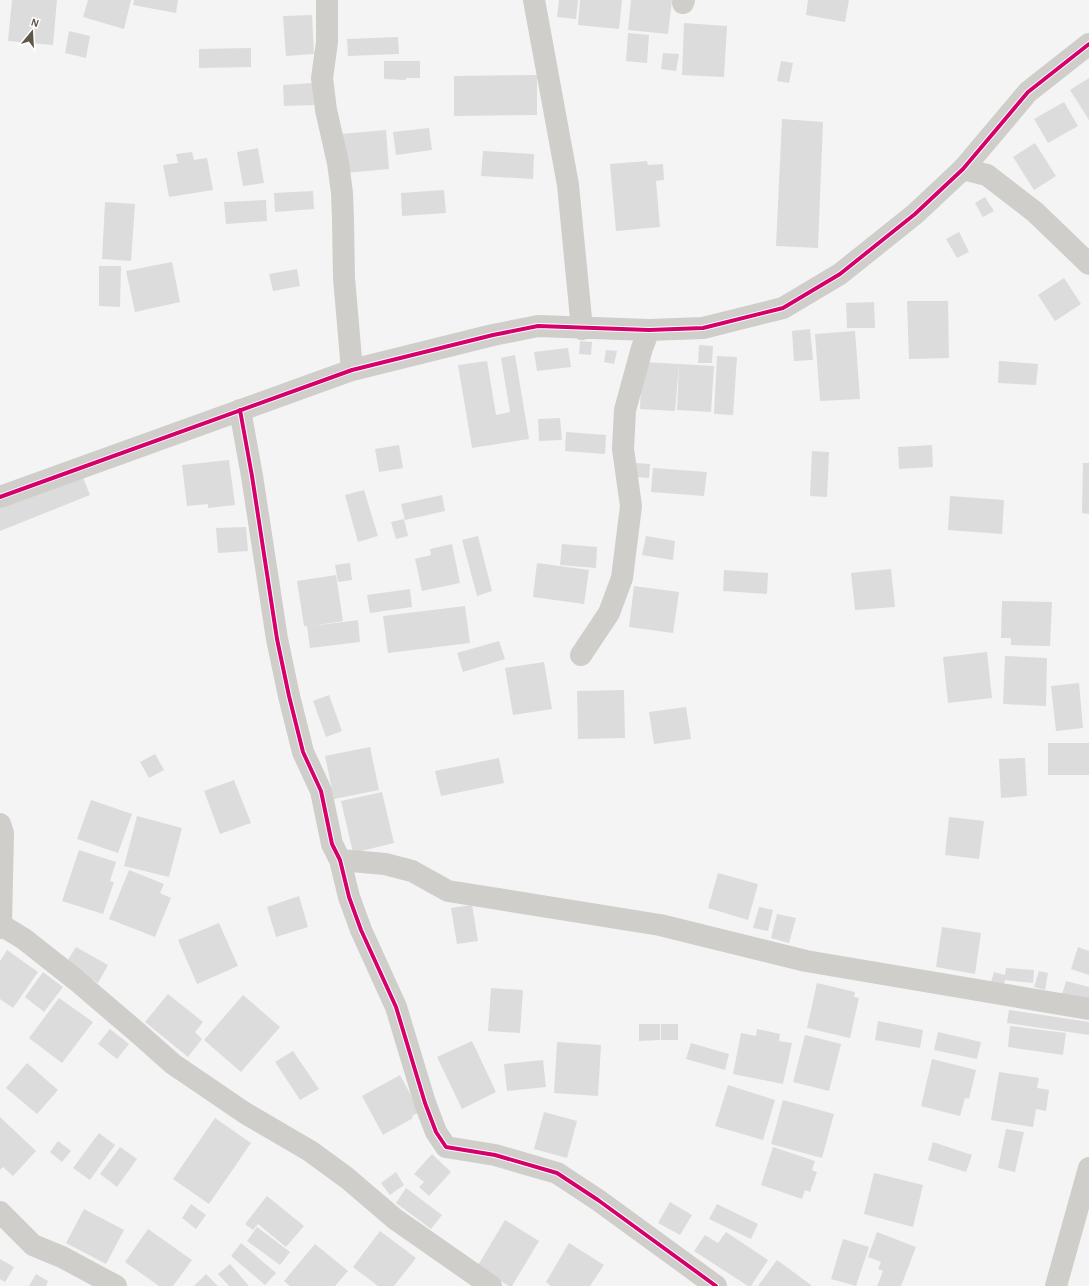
<svg xmlns="http://www.w3.org/2000/svg" width="1089" height="1286" viewBox="0 0 1089 1286" font-family="'Alegreya Sans',sans-serif">
<style>
.building{fill:#dddcdc}
.lines{fill:none;stroke-linecap:round;stroke-linejoin:round}
.minor{stroke:#cfcecb;stroke-width:22}
.tertiary{stroke:#cfcecb;stroke-width:22}
.cycleway-casing{stroke:#fff;stroke-width:6}
.cycleway{stroke:#d6006c;stroke-width:4}
</style>
<rect width="100%" height="100%" fill="#f4f4f4"/>
<path class="building" d="M 12,0 L 57,0 L 53,45 L 8,41 Z
M 88,0 L 131,0 L 124,29 L 83,17 Z
M 134,0 L 178,0 L 176,13 L 133,5 Z
M 559,0 L 578,0 L 576,19 L 557,17 Z
M 580,0 L 622,0 L 619,29 L 578,25 Z
M 631,0 L 672,0 L 668,34 L 628,30 Z
M 808,0 L 849,0 L 845,22 L 806,15 Z
M 312,15 L 314,54 L 286,56 L 283,16 Z
M 684,23 L 727,26 L 724,77 L 682,75 Z
M 69,31 L 90,36 L 86,58 L 65,53 Z
M 628,33 L 649,35 L 647,63 L 626,61 Z
M 398,37 L 399,54 L 348,56 L 347,39 Z
M 251,48 L 251,67 L 199,68 L 199,49 Z
M 663,53 L 679,54 L 676,71 L 661,69 Z
M 384,61 L 420,61 L 420,78 L 406,78 L 406,80 L 384,79 Z
M 781,61 L 793,63 L 789,83 L 777,81 Z
M 537,75 L 537,115 L 454,116 L 454,76 Z
M 1089,78 L 1089,120 L 1070,90 Z
M 313,83 L 314,105 L 284,106 L 283,85 Z
M 1064,102 L 1078,126 L 1048,143 L 1034,119 Z
M 782,119 L 823,122 L 818,248 L 776,246 Z
M 429,128 L 432,150 L 396,155 L 393,132 Z
M 386,130 L 389,169 L 345,173 L 341,134 Z
M 1035,143 L 1056,176 L 1034,190 L 1013,157 Z
M 258,148 L 264,183 L 243,186 L 237,152 Z
M 483,151 L 534,154 L 533,179 L 481,176 Z
M 192,152 L 194,160 L 207,158 L 213,190 L 169,197 L 163,165 L 178,163 L 176,154 Z
M 647,161 L 648,165 L 663,164 L 664,180 L 656,181 L 660,227 L 616,231 L 610,164 Z
M 444,190 L 446,213 L 402,216 L 401,193 Z
M 313,191 L 314,209 L 275,212 L 274,193 Z
M 985,197 L 994,211 L 983,217 L 975,203 Z
M 266,200 L 267,221 L 226,224 L 224,202 Z
M 105,202 L 135,204 L 131,261 L 102,259 Z
M 959,232 L 969,252 L 957,258 L 946,239 Z
M 172,262 L 180,302 L 135,312 L 126,271 Z
M 99,266 L 121,266 L 120,307 L 99,306 Z
M 297,269 L 300,286 L 273,291 L 269,274 Z
M 1064,278 L 1081,304 L 1055,321 L 1038,295 Z
M 907,301 L 948,301 L 949,358 L 909,359 Z
M 874,302 L 875,328 L 847,328 L 846,303 Z
M 810,329 L 813,360 L 794,361 L 792,331 Z
M 855,331 L 860,399 L 820,401 L 815,334 Z
M 580,341 L 592,342 L 591,355 L 579,354 Z
M 699,345 L 713,346 L 712,363 L 698,363 Z
M 568,348 L 571,367 L 537,371 L 534,352 Z
M 606,350 L 617,351 L 614,364 L 604,362 Z
M 515,355 L 529,439 L 472,448 L 458,365 L 487,361 L 496,415 L 510,412 L 501,358 Z
M 717,356 L 737,357 L 733,415 L 714,414 Z
M 999,361 L 1038,364 L 1036,385 L 998,383 Z
M 642,362 L 679,364 L 675,411 L 640,409 Z
M 679,364 L 714,366 L 711,412 L 677,410 Z
M 560,418 L 562,440 L 539,441 L 538,419 Z
M 566,432 L 606,435 L 605,454 L 565,451 Z
M 399,445 L 403,468 L 379,472 L 375,449 Z
M 932,445 L 933,467 L 899,469 L 898,447 Z
M 812,451 L 829,452 L 827,497 L 810,496 Z
M 229,460 L 235,505 L 208,508 L 208,504 L 187,506 L 182,465 Z
M 635,463 L 650,464 L 649,478 L 635,477 Z
M 1083,463 L 1089,463 L 1089,514 L 1082,513 Z
M 653,468 L 707,472 L 704,496 L 651,492 Z
M 80,470 L 90,495 L 0,531 L 0,501 Z
M 364,490 L 378,536 L 358,542 L 345,495 Z
M 442,495 L 445,511 L 405,520 L 401,504 Z
M 950,496 L 1004,500 L 1002,534 L 948,530 Z
M 404,519 L 408,536 L 396,539 L 391,522 Z
M 246,527 L 248,551 L 218,553 L 216,528 Z
M 478,536 L 492,591 L 477,596 L 462,540 Z
M 646,536 L 675,541 L 673,560 L 642,555 Z
M 452,544 L 460,583 L 422,591 L 415,559 L 431,555 L 430,549 Z
M 562,544 L 597,547 L 596,568 L 560,565 Z
M 350,563 L 352,580 L 338,582 L 335,565 Z
M 537,563 L 589,570 L 584,604 L 533,597 Z
M 891,569 L 895,607 L 855,610 L 851,573 Z
M 724,570 L 768,573 L 767,594 L 723,591 Z
M 336,575 L 343,621 L 312,626 L 358,620 L 360,642 L 310,648 L 307,626 L 304,626 L 297,581 Z
M 634,586 L 679,592 L 673,633 L 629,627 Z
M 410,589 L 412,607 L 370,613 L 367,595 Z
M 1002,601 L 1052,602 L 1050,646 L 1011,645 L 1011,638 L 1001,638 Z
M 465,606 L 470,643 L 388,653 L 383,616 Z
M 499,641 L 505,659 L 463,672 L 457,653 Z
M 987,652 L 992,698 L 948,703 L 943,657 Z
M 1005,656 L 1047,658 L 1046,706 L 1003,704 Z
M 544,662 L 552,709 L 513,715 L 505,668 Z
M 1079,683 L 1083,728 L 1056,731 L 1051,686 Z
M 624,690 L 625,738 L 578,739 L 577,691 Z
M 329,695 L 342,731 L 326,737 L 313,701 Z
M 686,707 L 691,739 L 654,744 L 649,712 Z
M 1048,743 L 1089,743 L 1089,775 L 1048,775 Z
M 370,747 L 379,790 L 334,799 L 325,756 Z
M 155,754 L 164,770 L 149,778 L 140,762 Z
M 499,758 L 504,783 L 441,796 L 435,771 Z
M 1025,758 L 1027,796 L 1001,798 L 999,759 Z
M 234,780 L 251,823 L 220,834 L 204,791 Z
M 382,792 L 394,843 L 353,853 L 341,801 Z
M 91,800 L 132,814 L 118,853 L 77,839 Z
M 137,816 L 182,828 L 169,877 L 124,866 Z
M 949,817 L 984,821 L 979,859 L 945,855 Z
M 79,850 L 116,862 L 110,881 L 114,882 L 103,914 L 62,901 Z
M 129,870 L 164,884 L 160,893 L 171,898 L 155,937 L 109,919 Z
M 718,873 L 758,884 L 748,920 L 708,908 Z
M 299,896 L 308,927 L 276,937 L 267,907 Z
M 472,905 L 478,941 L 457,944 L 451,908 Z
M 759,907 L 773,910 L 768,931 L 753,928 Z
M 777,914 L 796,918 L 789,943 L 771,938 Z
M 219,923 L 238,966 L 197,984 L 178,940 Z
M 942,927 L 981,933 L 975,974 L 936,967 Z
M 76,947 L 108,965 L 98,983 L 66,963 Z
M 1078,947 L 1089,951 L 1089,975 L 1071,969 Z
M 7,950 L 38,972 L 13,1008 L 0,999 L 0,961 Z
M 1006,968 L 1034,970 L 1033,983 L 1005,980 L 1002,992 L 989,988 L 994,972 L 1005,975 Z
M 1039,971 L 1048,973 L 1045,990 L 1034,987 Z
M 43,972 L 63,987 L 44,1012 L 25,997 Z
M 1066,981 L 1089,987 L 1089,1005 L 1061,998 Z
M 817,983 L 855,992 L 854,997 L 859,998 L 850,1038 L 807,1028 Z
M 491,988 L 523,990 L 520,1033 L 488,1031 Z
M 168,994 L 203,1022 L 195,1032 L 202,1039 L 188,1057 L 145,1022 Z
M 243,995 L 280,1027 L 241,1072 L 204,1040 Z
M 59,998 L 93,1022 L 62,1063 L 29,1038 Z
M 1009,1010 L 1089,1022 L 1089,1035 L 1007,1023 Z
M 878,1021 L 923,1030 L 920,1048 L 875,1040 Z
M 639,1024 L 660,1024 L 660,1040 L 639,1041 Z
M 661,1024 L 678,1024 L 678,1040 L 661,1040 Z
M 1010,1026 L 1066,1033 L 1063,1055 L 1008,1047 Z
M 110,1029 L 129,1044 L 117,1059 L 98,1044 Z
M 757,1029 L 780,1034 L 779,1041 L 792,1043 L 783,1084 L 733,1074 L 741,1033 L 756,1036 Z
M 938,1032 L 981,1042 L 977,1059 L 934,1050 Z
M 805,1035 L 841,1044 L 829,1091 L 793,1082 Z
M 472,1041 L 496,1092 L 462,1109 L 437,1057 Z
M 557,1042 L 601,1045 L 598,1096 L 554,1093 Z
M 691,1043 L 729,1054 L 725,1070 L 686,1059 Z
M 293,1051 L 319,1089 L 300,1100 L 275,1062 Z
M 932,1059 L 976,1070 L 969,1099 L 965,1098 L 960,1116 L 921,1106 Z
M 543,1060 L 546,1087 L 507,1091 L 504,1064 Z
M 27,1063 L 58,1090 L 37,1114 L 6,1088 Z
M 999,1072 L 1039,1078 L 1037,1088 L 1049,1090 L 1046,1111 L 1036,1109 L 1033,1127 L 991,1120 Z
M 400,1075 L 420,1112 L 412,1116 L 413,1118 L 383,1135 L 362,1096 Z
M 728,1085 L 775,1100 L 763,1140 L 715,1126 Z
M 783,1100 L 834,1114 L 822,1158 L 771,1144 Z
M 544,1112 L 577,1121 L 567,1158 L 534,1149 Z
M 0,1117 L 36,1151 L 13,1176 L 3,1167 L 0,1170 Z
M 215,1118 L 251,1143 L 209,1204 L 173,1179 Z
M 1006,1129 L 1024,1132 L 1015,1172 L 998,1168 Z
M 99,1133 L 115,1145 L 90,1180 L 73,1168 Z
M 58,1141 L 71,1151 L 62,1162 L 50,1152 Z
M 933,1142 L 972,1155 L 966,1172 L 928,1160 Z
M 120,1147 L 137,1159 L 117,1187 L 100,1174 Z
M 773,1147 L 815,1161 L 812,1170 L 817,1172 L 810,1192 L 805,1190 L 802,1199 L 761,1185 Z
M 432,1154 L 451,1172 L 429,1196 L 419,1187 L 424,1182 L 414,1174 Z
M 396,1172 L 404,1185 L 390,1195 L 381,1183 Z
M 874,1173 L 923,1185 L 913,1227 L 864,1214 Z
M 406,1188 L 442,1215 L 431,1229 L 396,1203 Z
M 267,1196 L 304,1226 L 286,1247 L 258,1224 L 253,1230 L 245,1224 Z
M 670,1202 L 692,1215 L 680,1235 L 658,1223 Z
M 191,1204 L 206,1215 L 196,1229 L 182,1218 Z
M 717,1204 L 758,1224 L 751,1239 L 709,1219 Z
M 84,1209 L 124,1230 L 106,1264 L 66,1243 Z
M 505,1220 L 539,1241 L 512,1286 L 509,1286 L 477,1267 Z
M 257,1227 L 290,1252 L 280,1265 L 247,1241 Z
M 148,1229 L 192,1260 L 173,1286 L 159,1286 L 125,1262 Z
M 380,1231 L 416,1258 L 394,1286 L 378,1286 L 353,1267 Z
M 726,1232 L 768,1260 L 751,1286 L 748,1286 L 694,1251 L 705,1235 L 718,1243 Z
M 877,1232 L 916,1247 L 901,1286 L 877,1286 L 883,1271 L 878,1269 L 881,1262 L 868,1257 Z
M 843,1239 L 869,1247 L 856,1286 L 831,1279 Z
M 241,1243 L 276,1273 L 265,1285 L 231,1256 Z
M 569,1243 L 604,1265 L 590,1286 L 551,1286 L 546,1282 Z
M 315,1244 L 348,1271 L 335,1286 L 290,1286 L 284,1281 Z
M 0,1259 L 14,1267 L 5,1282 L 0,1279 Z
M 777,1260 L 811,1285 L 811,1286 L 758,1286 Z
M 230,1264 L 249,1286 L 229,1286 L 218,1274 Z
M 36,1274 L 48,1281 L 46,1286 L 29,1286 Z
M 206,1274 L 218,1286 L 194,1286 Z"/>
<g class="lines">
<path class="minor" d="M 327,0 L 327,42 L 322,78 L 326,110 L 338,163 L 342,193 L 343,220 L 344,278 L 352,370
M 534,0 L 568,185 L 582,329
M 683,3 L 684,0
M 240,410 L 252,476 L 277,639 L 289,696 L 303,752 L 321,791 L 332,844 L 340,860 L 349,897 L 361,930 L 396,1007 L 425,1103 L 436,1132 L 446,1147 L 495,1155 L 557,1173 L 598,1200 L 716,1286
M 0,497 L 352,370 L 493,335 L 538,326 L 649,330 L 703,328 L 783,308 L 840,274 L 915,214 L 963,169 L 1028,92 L 1089,44
M 581,655 L 609,613 L 622,578 L 631,506 L 623,449 L 625,410 L 642,348 L 649,330
M 0,824 L 3,833 L 1,925 L 0,928
M 340,860 L 385,864 L 412,871 L 448,891 L 660,925 L 806,961 L 1089,1009
M 1,925 L 24,939 L 76,980 L 138,1033 L 173,1064 L 245,1113 L 310,1151 L 347,1178 L 395,1219 L 491,1286
M 0,1212 L 33,1245 L 62,1257 L 116,1286"/>
<path class="tertiary" d="M 963,169 L 987,175 L 1035,212 L 1089,264
M 1056,1286 L 1089,1168"/>
<g class="cycleway-casing">
<path id="cycleway" d="M 240,410 L 252,476 L 277,639 L 289,696 L 303,752 L 321,791 L 332,844 L 340,860 L 349,897 L 361,930 L 396,1007 L 425,1103 L 436,1132 L 446,1147 L 495,1155 L 557,1173 L 598,1200 L 716,1286
M 0,497 L 352,370 L 493,335 L 538,326 L 649,330 L 703,328 L 783,308 L 840,274 L 915,214 L 963,169 L 1028,92 L 1089,44"/>
</g>
<use href="#cycleway" class="cycleway"/>
</g>
<g transform="translate(32 32) rotate(18)" stroke="#ffffff" stroke-width="3" paint-order="stroke">
<path d="M0-3L7 15L0 10L-7 15Z" fill="#5f564b"/>
<text y="-6" font-size="11" font-weight="bold" text-anchor="middle" fill="#5f564b">N</text>
</g>
</svg>
